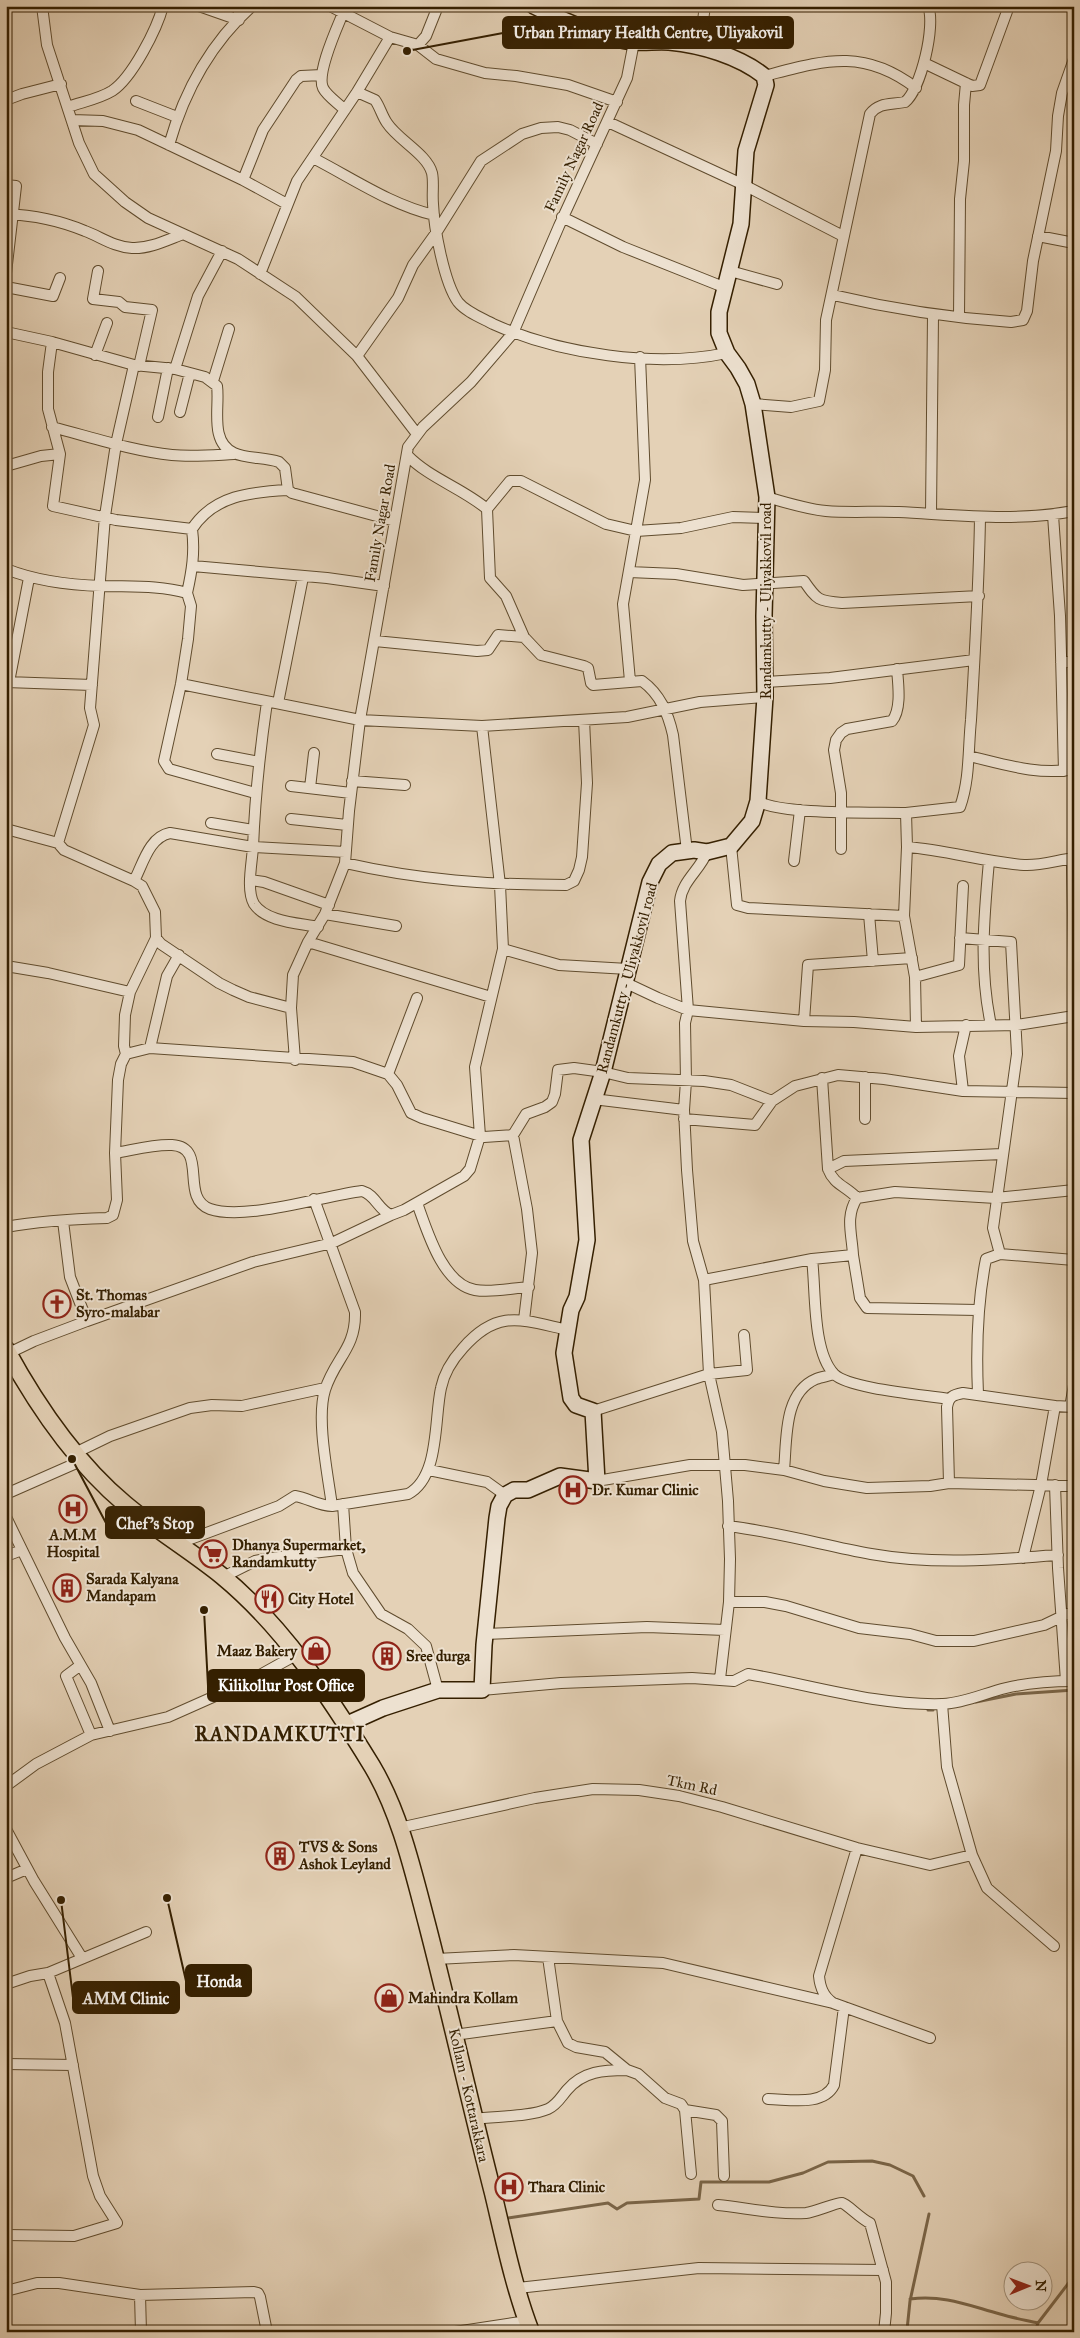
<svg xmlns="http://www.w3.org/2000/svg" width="1080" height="2338" viewBox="0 0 1080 2338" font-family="'IM FELL Great Primer',serif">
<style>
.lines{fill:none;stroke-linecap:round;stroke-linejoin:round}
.stream{stroke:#7a6548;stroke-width:3}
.street-casing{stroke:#604c2e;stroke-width:12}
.secondary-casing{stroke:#341f00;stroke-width:18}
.primary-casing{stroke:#341f00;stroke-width:19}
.street{stroke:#ede1d0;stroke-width:10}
.secondary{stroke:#ede1d0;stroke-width:15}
.primary{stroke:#e4d1b6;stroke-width:16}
.labels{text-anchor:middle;stroke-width:4;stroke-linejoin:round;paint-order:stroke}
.street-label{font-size:15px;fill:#341f00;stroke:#ede1d0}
.poi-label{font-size:15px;font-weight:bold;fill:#341f00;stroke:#ede1d0;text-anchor:start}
.district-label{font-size:20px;font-weight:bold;letter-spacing:1px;fill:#341f00;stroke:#ede1d0}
.leader{fill:none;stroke:#341f00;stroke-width:2}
.callout-dot{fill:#341f00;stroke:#ede1d0;stroke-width:2}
.callout{fill:#341f00;stroke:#341f00;stroke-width:2}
.callout-label{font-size:16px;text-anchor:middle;font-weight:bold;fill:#fff}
</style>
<rect width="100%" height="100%" fill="#e4d1b6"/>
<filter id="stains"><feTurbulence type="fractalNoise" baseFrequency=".004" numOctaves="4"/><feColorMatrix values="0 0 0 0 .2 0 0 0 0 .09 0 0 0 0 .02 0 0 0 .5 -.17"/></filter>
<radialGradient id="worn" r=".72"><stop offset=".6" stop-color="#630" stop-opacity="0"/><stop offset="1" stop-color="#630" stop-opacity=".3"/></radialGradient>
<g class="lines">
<path class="stream" d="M 976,1702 L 1016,1694 L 1074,1690
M 928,1710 L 933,1710
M 508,2218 L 608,2203 L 617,2209 L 627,2203 L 699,2199 L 701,2182 L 769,2182 L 803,2173 L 828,2162 L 872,2161 L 890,2165 L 913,2176 L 924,2196
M 910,2299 C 945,2295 967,2305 1000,2314 C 1013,2318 1025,2320 1038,2323
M 907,2330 L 910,2301 L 929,2214
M 1035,2332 L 1038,2323 L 1074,2276"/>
<g class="street-casing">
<path id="street" d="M 42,6 L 47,45 L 79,143 L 94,174 L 125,202 L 148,218 L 238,259 L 296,297 L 357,356 L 417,434
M 199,6 L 239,20 L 239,6
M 330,6 L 390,37 L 418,45 L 426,36 L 438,6
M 343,13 C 337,28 316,73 323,88 C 327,96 338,103 345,110
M 418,45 L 436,59 L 485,73 L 516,76 L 568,85 L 617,102
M 699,49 L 705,6
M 924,63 L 972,86 L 980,85 L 1009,6
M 764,76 C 823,61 862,47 916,88
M 357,92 L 375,100 C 380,107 382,116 387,123 C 398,140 427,154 432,173 C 434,182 432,194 433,204 C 434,227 444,283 458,302 C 466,312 482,318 493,324 C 560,354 655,368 727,353
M 6,100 L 22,94 L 61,84
M 136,101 L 177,117
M 68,107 C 82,102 99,99 112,91 C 132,78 157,29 163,6
M 72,120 L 103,121 L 138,130 L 243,180 L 287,204
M 608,122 L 744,185 L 843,236
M 169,145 C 184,92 211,43 252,6
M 313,158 C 352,178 391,205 434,215
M 243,180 L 263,130 L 296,80 L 301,76 L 322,75
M 6,185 L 16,186 L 6,273
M 6,214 C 32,215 61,221 85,231 C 101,237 114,247 132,248 C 149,249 167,240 183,234
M 562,217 L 623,247 L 726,288
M 1038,236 L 1074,243
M 98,271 L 93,299 L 119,302 L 125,307 L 152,310 L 139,366
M 730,271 L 777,284
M 260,274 L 297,181 L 357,92 L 390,37
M 6,287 L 53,296 L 60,278
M 833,295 C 892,309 950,318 1011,322 L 1023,320 L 1027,311 L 1033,261 L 1056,151 L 1058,116 L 1062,93 L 1074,59
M 959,317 L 960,199 L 964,161 L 964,105 L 966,83
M 6,332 L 52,342 L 134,365 L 175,369 L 205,377 L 217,386 C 220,406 209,442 234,453 C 247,459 265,457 279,462 L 285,468 L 288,490 L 292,493 L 395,521
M 52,342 L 48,372 L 48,409 L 60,454 L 53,506 L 116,520 L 192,529
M 95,355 L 107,323
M 357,356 L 398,298 L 413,265 L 436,233 L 481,161 L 522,134 L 541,128 L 558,127 L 570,130 L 597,144
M 175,369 L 198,296 L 222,251
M 213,381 L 229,329
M 753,404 L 791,407 L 819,401 L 825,370 L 826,320 L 870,114 C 879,102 891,105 905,102 C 921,89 936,25 928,6
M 180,412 L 190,373
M 158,417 L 168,368
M 52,427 C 91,437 132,451 172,455 C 193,457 214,455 234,454
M 407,455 C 429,478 462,488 487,509 L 490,578 L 506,596 L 524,637 L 541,655 L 584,666 L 588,668 L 591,683 L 593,685 L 642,681 C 660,694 668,713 673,735 L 687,851
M 6,466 L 41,456 L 60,454
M 767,497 C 787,503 806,509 826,511 C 850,513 875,511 899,512 C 958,515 1015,522 1074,511
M 487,509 L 510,481 L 521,481 L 606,524 L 636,531 L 681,528 L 733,517 L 768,518
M 931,514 L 933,315
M 1053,515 L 1060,616 L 1064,771
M 193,566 L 327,578 L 384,586
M 6,569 C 36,581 69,585 102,586 C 131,587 159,585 187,593 L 191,606 L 188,639 L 181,684 L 164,761 L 169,769 L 255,793
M 629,572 L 676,574 L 743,585 L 804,581 C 817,600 818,601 842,603 L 979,596
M 187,593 C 192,571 195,552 192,529 C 214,495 251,492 288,490
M 375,641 L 477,651 L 488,650 L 498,635 L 524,637
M 1061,662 L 1074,662
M 630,681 L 623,604 L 645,480 L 640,357
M 6,682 L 92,685
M 9,682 L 29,578
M 766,682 L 830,678 L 974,660
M 181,684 L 360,720 L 482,726 L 627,717 L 700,702 L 765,697
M 267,702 C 260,750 255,798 253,847 C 252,863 246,890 254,904 C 266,922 299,923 318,927
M 278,703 L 303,577
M 217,754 L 259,762
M 969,756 C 1003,764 1039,776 1074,769
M 352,781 L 405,785
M 291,786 L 351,793
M 310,788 L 314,753
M 906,813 L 960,807 C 970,779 968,749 971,720 C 975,652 979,585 980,517
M 291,819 L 347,825
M 211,823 L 253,830
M 6,829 L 58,843
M 731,846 L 737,905 L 748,908 L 904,916
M 907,847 C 947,850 984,862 1024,865 C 1040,866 1058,860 1074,858
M 841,849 L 841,793 L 834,750 L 836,740 L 841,733 L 847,729 L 892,721 C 902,709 898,683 897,669
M 707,852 C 700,870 682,881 680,901 L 688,1010 L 685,1023 L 686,1081 L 684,1110 L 687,1170 L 693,1241 L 704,1280 L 709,1374 L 722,1432 L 728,1501 L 730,1559 L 729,1602 L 720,1679
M 1072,858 L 1074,970
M 794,861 L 800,810
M 989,861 C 984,916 979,970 991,1025
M 345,863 C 419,880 490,885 566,885 L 574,881 L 579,870 L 582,857 L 587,783 L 584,720
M 251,880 L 264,882 L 329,905
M 134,881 C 143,864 149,837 170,833 L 253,847 L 345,852
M 325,914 L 396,926
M 869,914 L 873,961
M 156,938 L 161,944 L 219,983 L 233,990 L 249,997 L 291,1008
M 960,938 L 1011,942 L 1017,1054 L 993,1228 L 1000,1254 L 986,1259 C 977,1304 976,1348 978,1394
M 308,942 L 491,997
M 503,949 L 559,965 L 628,969
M 6,966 L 48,973 L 130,992
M 915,977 L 959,965 L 963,886
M 624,982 L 658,998 L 688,1010 L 804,1021 L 854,1022 L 916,1027 L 915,977 L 904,916 L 907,847 L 906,813 C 875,812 779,815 758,801
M 804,1021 L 808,965 L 912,958
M 916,1027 L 1017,1025 L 1074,1016
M 150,1048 L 167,976 L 179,955
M 126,1054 L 124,1046 L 125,1015 L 130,992 L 156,938 L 155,912 L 142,886 L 134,881 L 64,850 L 58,843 L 94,725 L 90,708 L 105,516 L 116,444 L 134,365
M 295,1060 L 291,1008 L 293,975 L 308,942 L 325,914 L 345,863 L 349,811 L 360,720 L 408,447 L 423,427 L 471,382 L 513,333 L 559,226 L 627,78 L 634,42
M 388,1074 L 417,998
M 822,1078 L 828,1169 C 834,1185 846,1186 857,1198
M 963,1091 L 959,1056 L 966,1025
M 593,1099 L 684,1110
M 684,1119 L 755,1125 L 772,1101
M 865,1119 L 865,1077
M 513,1135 L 527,1209 L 532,1253 L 524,1320
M 115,1153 C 133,1150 154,1144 172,1145 C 209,1147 179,1198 210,1209 C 245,1221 323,1196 362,1191 C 376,1195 378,1210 391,1215 L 404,1210 L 464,1176 L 470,1169 L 480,1136 L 475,1067 L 503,949 L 500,885 L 482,726
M 828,1169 L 844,1161 L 1002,1154
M 314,1199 L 355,1312 C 356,1349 335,1358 325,1390 C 316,1419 328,1475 332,1506
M 417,1203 C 427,1230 442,1284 475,1290 C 492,1293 512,1288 529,1287
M 6,1227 C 39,1221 73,1219 107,1218 L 113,1215 L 117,1200 L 115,1153 L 118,1080 L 121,1064 L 126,1054 L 150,1048 L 353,1062 L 388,1074 L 397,1085 L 411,1113 L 422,1118 L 484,1137 L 513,1135 L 526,1114 L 545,1107 L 552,1102 L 555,1094 L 558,1070 L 574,1068 L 603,1072 L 628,1078 L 704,1081 L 731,1085 L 772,1101 L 795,1086 L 838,1075 L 884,1079 L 963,1091 L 1074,1093
M 1000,1254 L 1074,1260
M 853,1255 L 860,1298 L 867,1308 L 978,1310
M 812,1259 C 816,1290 812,1351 834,1374 C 849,1389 926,1395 949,1399
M 704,1280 L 812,1259 L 853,1255 C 852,1234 845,1217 857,1198 L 895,1192 L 996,1198 L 1074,1190
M 87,1321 L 253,1262 L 332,1243 L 391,1215
M 9,1353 L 34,1341 L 87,1321 L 70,1277 L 63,1221
M 1070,1407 L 1074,1385
M 593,1411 L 709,1374 L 747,1370 L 744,1335
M 75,1453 L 110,1436 L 190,1408 L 212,1405 L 242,1406 L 325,1388
M 429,1470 L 487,1482 L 505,1495
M 784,1470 C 787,1440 783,1393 816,1379 C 821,1377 828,1376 834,1374
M 597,1481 L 690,1465 L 745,1465 L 784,1470 L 824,1481 L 867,1488 L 930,1486 L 949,1483 L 1074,1486
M 949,1483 L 947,1407 C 949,1396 953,1395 963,1393 L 1055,1406 L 1074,1407
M 1055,1485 L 1058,1568 L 1066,1681
M 6,1494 L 81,1461
M 343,1504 L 346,1549 L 353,1573 L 381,1614 L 408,1629 L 426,1646 L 438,1690
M 6,1517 L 65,1638 L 91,1683 L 110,1731
M 728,1526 C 777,1532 823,1545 871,1554 C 933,1565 995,1560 1058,1555
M 177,1544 L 279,1506 L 295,1496 C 308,1498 319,1506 332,1506 L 408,1494 C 440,1477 434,1419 441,1388 C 444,1373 453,1359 463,1348 C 498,1308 522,1320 568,1330
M 6,1556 L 22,1550
M 1023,1558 L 1041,1485 L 1055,1406
M 223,1577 L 255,1561 L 271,1558 L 346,1549
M 729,1602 L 765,1602 L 786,1606 L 859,1628 L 910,1634 L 936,1641 L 974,1641 L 1044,1625 L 1067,1614 L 1074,1614
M 485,1634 L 647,1627 L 725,1630
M 78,1667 L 66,1676 L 91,1735
M 482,1690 L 561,1683 L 692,1678 L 734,1681 L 748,1674 C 812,1685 877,1706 943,1704 C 965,1703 985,1693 1006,1688 C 1027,1683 1052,1681 1074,1681
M 942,1704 L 947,1767 L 972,1855 L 987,1888 L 1054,1946
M 6,1786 L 36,1764 L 91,1735 L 168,1717 L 249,1681 L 296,1655
M 399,1828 L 535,1798 L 593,1789 L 639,1790 L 679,1796 L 722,1807 L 857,1848 L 930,1865 L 972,1855
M 6,1829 L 34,1881 L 82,1958
M 857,1848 L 819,1976 C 820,1987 823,1996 833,2003 L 930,2038
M 6,1878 L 27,1869
M 548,1957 L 557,2021 L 568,2043 L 576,2047 L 605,2052 L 627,2070 L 638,2074 L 665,2098 L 681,2104 L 685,2110 L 691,2174
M 436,1959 L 514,1955 L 663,1963 L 833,2003
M 6,1984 L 30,1976 L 48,1973 L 146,1932
M 454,2035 L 557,2021
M 6,2064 L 73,2065
M 768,2099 C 788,2099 823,2107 834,2085 L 844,2007
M 685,2110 L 716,2115 L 722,2121 L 724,2176
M 474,2119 C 496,2116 529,2117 548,2109 C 557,2105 561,2097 567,2090 C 583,2071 604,2070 627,2070
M 718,2205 C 747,2208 777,2215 806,2213 C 815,2212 838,2202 842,2203 C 847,2204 861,2219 870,2223 L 886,2282 L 886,2313 L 884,2332
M 6,2235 L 74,2236 L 117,2223 L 100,2196 L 93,2176 L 65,2023 L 48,1973
M 518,2288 L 699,2268 L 883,2270
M 6,2291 L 37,2283 L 59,2283 L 140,2295 L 254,2292 L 258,2293 L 260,2297 L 267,2332
M 140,2295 L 141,2332
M 455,2332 L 527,2321"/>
</g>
<g class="secondary-casing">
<path id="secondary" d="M 345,1725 L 383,1708 L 438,1690 L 482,1690 L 484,1645 L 497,1518 L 499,1506 L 505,1495 L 514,1490 L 528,1490 L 560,1476 L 597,1481 L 593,1411 L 576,1405 L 571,1398 L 564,1353 L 571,1310 L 577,1297 L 587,1240 L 581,1140 L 603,1072 L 650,882 L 659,864 L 672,853 L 694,850 L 707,852 L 731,846 L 752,821 L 758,801 L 765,697 L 764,616 L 767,497 L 753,404 L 747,384 L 738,368 L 727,353 L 719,333 L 719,312 L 741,224 L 746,151 L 766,85 L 764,76 C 739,56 701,45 669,42 C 657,41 646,43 634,42 C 607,40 559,19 534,6"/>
</g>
<g class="primary-casing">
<path id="primary" d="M 6,1349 C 37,1406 75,1462 125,1504 C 156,1530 191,1551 222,1576 C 284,1627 331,1699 372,1766 C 400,1813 413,1871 427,1924 C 450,2013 470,2103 493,2193 C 504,2239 514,2288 531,2332"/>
</g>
<use href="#street" class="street"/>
<use href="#secondary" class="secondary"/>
<use href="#primary" class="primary"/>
</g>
<defs>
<g id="church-ring" transform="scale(1.4375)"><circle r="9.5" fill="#ede1d0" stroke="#8f2418" stroke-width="1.5"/><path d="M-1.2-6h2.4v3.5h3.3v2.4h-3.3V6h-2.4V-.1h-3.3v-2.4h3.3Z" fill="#8f2418"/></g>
<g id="hospital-ring" transform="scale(1.4375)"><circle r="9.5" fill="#ede1d0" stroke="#8f2418" stroke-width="1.5"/><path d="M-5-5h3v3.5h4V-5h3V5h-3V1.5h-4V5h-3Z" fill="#8f2418"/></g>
<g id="supermarket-ring" transform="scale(1.4375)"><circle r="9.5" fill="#ede1d0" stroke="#8f2418" stroke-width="1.5"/><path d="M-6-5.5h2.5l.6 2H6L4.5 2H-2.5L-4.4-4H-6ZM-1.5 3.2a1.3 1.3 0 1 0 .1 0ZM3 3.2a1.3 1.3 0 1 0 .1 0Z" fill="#8f2418"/></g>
<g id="building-ring" transform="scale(1.4375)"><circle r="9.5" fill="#ede1d0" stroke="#8f2418" stroke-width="1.5"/><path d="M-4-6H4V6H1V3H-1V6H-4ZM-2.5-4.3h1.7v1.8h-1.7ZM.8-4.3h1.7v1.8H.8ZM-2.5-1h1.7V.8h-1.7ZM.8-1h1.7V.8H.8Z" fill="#8f2418"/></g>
<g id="restaurant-ring" transform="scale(1.4375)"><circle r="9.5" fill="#ede1d0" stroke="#8f2418" stroke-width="1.5"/><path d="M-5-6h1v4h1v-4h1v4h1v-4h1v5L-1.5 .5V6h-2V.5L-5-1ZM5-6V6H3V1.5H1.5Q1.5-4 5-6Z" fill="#8f2418"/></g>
<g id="shop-ring" transform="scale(1.4375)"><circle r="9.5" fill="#ede1d0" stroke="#8f2418" stroke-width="1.5"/><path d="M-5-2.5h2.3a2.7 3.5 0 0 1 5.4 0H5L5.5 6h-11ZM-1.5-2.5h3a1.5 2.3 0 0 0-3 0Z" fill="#8f2418"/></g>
</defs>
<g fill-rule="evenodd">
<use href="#church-ring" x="57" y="1304"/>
<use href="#hospital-ring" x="573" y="1490"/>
<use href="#hospital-ring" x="73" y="1509"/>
<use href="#supermarket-ring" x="213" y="1554"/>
<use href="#building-ring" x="67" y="1588"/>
<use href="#restaurant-ring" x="269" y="1599"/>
<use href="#shop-ring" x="316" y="1651"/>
<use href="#building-ring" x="387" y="1656"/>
<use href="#building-ring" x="280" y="1856"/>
<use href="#shop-ring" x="389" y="1998"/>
<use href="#hospital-ring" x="509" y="2187"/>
</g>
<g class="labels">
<g class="street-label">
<text transform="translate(574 157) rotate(-65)" y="5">Family Nagar Road</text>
<text transform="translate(380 523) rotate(-80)" y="5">Family Nagar Road</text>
<text transform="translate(766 601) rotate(-90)" y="5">Randamkutty - Uliyakkovil road</text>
<text transform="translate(627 978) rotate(-75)" y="5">Randamkutty - Uliyakkovil road</text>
<text transform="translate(692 1785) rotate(12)" y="5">Tkm Rd</text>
<text transform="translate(469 2095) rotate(77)" y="5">Kollam - Kottarakkara</text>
</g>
<g class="poi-label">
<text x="76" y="1300">St. Thomas<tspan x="76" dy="17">Syro-malabar</tspan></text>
<text x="592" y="1495">Dr. Kumar Clinic</text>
<text x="73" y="1540" text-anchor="middle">A.M.M<tspan x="73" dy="17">Hospital</tspan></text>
<text x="232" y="1550">Dhanya Supermarket,<tspan x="232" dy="17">Randamkutty</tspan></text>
<text x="86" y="1584">Sarada Kalyana<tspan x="86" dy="17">Mandapam</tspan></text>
<text x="288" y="1604">City Hotel</text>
<text x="297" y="1656" text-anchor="end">Maaz Bakery</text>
<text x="406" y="1661">Sree durga</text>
<text x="299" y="1852">TVS &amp; Sons<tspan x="299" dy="17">Ashok Leyland</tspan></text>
<text x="408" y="2003">Mahindra Kollam</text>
<text x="528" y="2192">Thara Clinic</text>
</g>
<g class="district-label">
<text x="280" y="1741">RANDAMKUTTI</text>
</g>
</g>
<path class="leader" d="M407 51L503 33M72 1459L106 1523M204 1610L208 1686M167 1898L186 1981M61 1900L73 1998"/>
<g class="callout-dot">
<circle cx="407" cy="51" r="5"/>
<circle cx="72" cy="1459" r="5"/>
<circle cx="204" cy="1610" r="5"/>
<circle cx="167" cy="1898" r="5"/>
<circle cx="61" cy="1900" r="5"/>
</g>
<g class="callout">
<rect x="503" y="17" width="290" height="31" rx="5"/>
<rect x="106" y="1507" width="98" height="31" rx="5"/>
<rect x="208" y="1670" width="156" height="31" rx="5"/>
<rect x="186" y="1965" width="65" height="31" rx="5"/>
<rect x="73" y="1982" width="106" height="31" rx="5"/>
</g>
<g class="callout-label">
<text x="648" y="38">Urban Primary Health Centre, Uliyakovil</text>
<text x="155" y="1529">Chef's Stop</text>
<text x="286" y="1691">Kilikollur Post Office</text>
<text x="219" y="1987">Honda</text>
<text x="126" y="2004">AMM Clinic</text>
</g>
<rect width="1080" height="2338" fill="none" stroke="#e4d1b6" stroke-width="25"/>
<rect x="8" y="8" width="1065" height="2323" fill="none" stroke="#341f00" stroke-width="2.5"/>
<rect x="12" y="12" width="1055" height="2313" fill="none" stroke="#341f00"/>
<g transform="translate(1028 2286) rotate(89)"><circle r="24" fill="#ede1d0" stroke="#a3937d"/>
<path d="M0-4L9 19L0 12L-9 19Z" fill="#8f2418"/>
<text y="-8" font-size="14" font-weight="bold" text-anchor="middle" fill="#341f00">N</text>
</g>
<rect width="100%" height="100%" filter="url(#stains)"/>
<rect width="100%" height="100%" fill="url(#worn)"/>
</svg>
